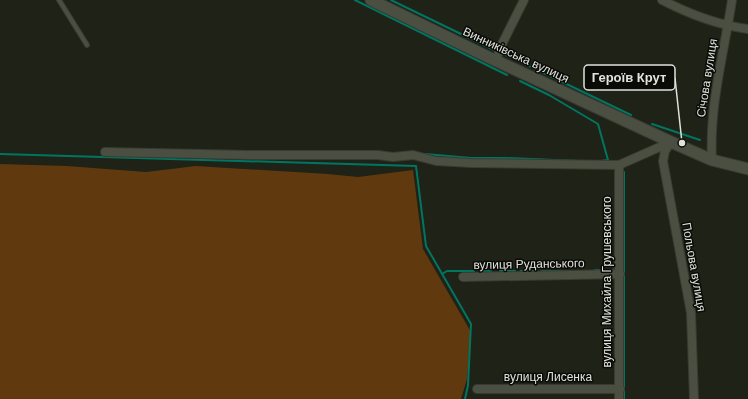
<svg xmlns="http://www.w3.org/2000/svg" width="748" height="399" viewBox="0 0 748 399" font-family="Arial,sans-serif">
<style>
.green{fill:#60390e}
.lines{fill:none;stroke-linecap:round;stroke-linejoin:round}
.stream{stroke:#007662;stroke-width:2}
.lane-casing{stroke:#383b33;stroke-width:6}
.street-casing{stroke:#383b33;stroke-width:10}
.secondary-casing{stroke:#383b33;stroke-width:13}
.lane{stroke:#4b4f42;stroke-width:4}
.street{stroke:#4b4f42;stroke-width:8}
.secondary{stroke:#4b4f42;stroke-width:11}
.labels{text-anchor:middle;stroke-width:3;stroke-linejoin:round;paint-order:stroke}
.street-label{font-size:12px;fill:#e0e2db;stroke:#0a0b07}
.leader{fill:none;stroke:#e0e2db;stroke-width:1.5}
.callout-dot{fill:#e0e2db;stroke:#0a0b07;stroke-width:1.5}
.callout{fill:#0a0b07;stroke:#e0e2db;stroke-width:1.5}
.callout-label{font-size:13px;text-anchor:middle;font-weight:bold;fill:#e0e2db}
</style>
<rect width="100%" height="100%" fill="#1f2217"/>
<path class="green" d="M 0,164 L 67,166 L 146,172 L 196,166 L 328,174 L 358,177 L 413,170 L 423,249 L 471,332 L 467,379 L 461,399 L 0,399 Z"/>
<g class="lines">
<path class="stream" d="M 355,0 L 507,75
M 391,0 L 494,50
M 504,54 L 631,115
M 520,81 L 549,95 L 598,124 L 608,160 L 601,161
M 652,124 L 700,140
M 0,154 L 416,166 L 426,246 L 471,324 L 468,385 L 465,399
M 425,154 L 471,158 L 505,158 L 579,161
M 595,270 L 614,270 L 616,265
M 483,271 L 491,271
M 500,271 L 515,271
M 521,271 L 536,271
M 542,271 L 570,271
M 442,274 L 447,271 L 474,271
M 624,399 L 624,172"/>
<g class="lane-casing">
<path id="lane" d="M 59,0 L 87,45"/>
</g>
<g class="street-casing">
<path id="street" d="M 662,0 C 689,14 718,25 748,29
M 496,60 L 501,46 L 524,0
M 671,142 L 665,151 L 663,161 L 691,313 L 694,399
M 105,152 L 249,155 L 378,155 L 393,157 L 413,155 L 436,161 L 471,163 L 619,165 L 671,142
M 712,160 C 709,106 724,53 732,0
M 619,165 L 619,399
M 463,277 L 620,274
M 477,389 L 620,389"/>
</g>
<g class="secondary-casing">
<path id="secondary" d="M 371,0 L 488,57 L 671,142 L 712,160 L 748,169"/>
</g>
<use href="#lane" class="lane"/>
<use href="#street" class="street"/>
<use href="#secondary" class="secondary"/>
</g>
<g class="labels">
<g class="street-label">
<text transform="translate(516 55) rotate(25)" y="4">Винниківська вулиця</text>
<text transform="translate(707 78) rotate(-81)" y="4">Січова вулиця</text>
<text transform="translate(529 264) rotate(-1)" y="4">вулиця Руданського</text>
<text transform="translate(694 267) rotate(80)" y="4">Польова вулиця</text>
<text transform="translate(607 282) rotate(-90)" y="4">вулиця Михайла Грушевського</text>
<text x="548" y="381">вулиця Лисенка</text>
</g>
</g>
<path class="leader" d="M682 143L675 78"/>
<circle class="callout-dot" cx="682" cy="143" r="4"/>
<rect class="callout" x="584" y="65" width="91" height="25" rx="4"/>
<g class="callout-label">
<text x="629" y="82">Героїв Крут</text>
</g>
</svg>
